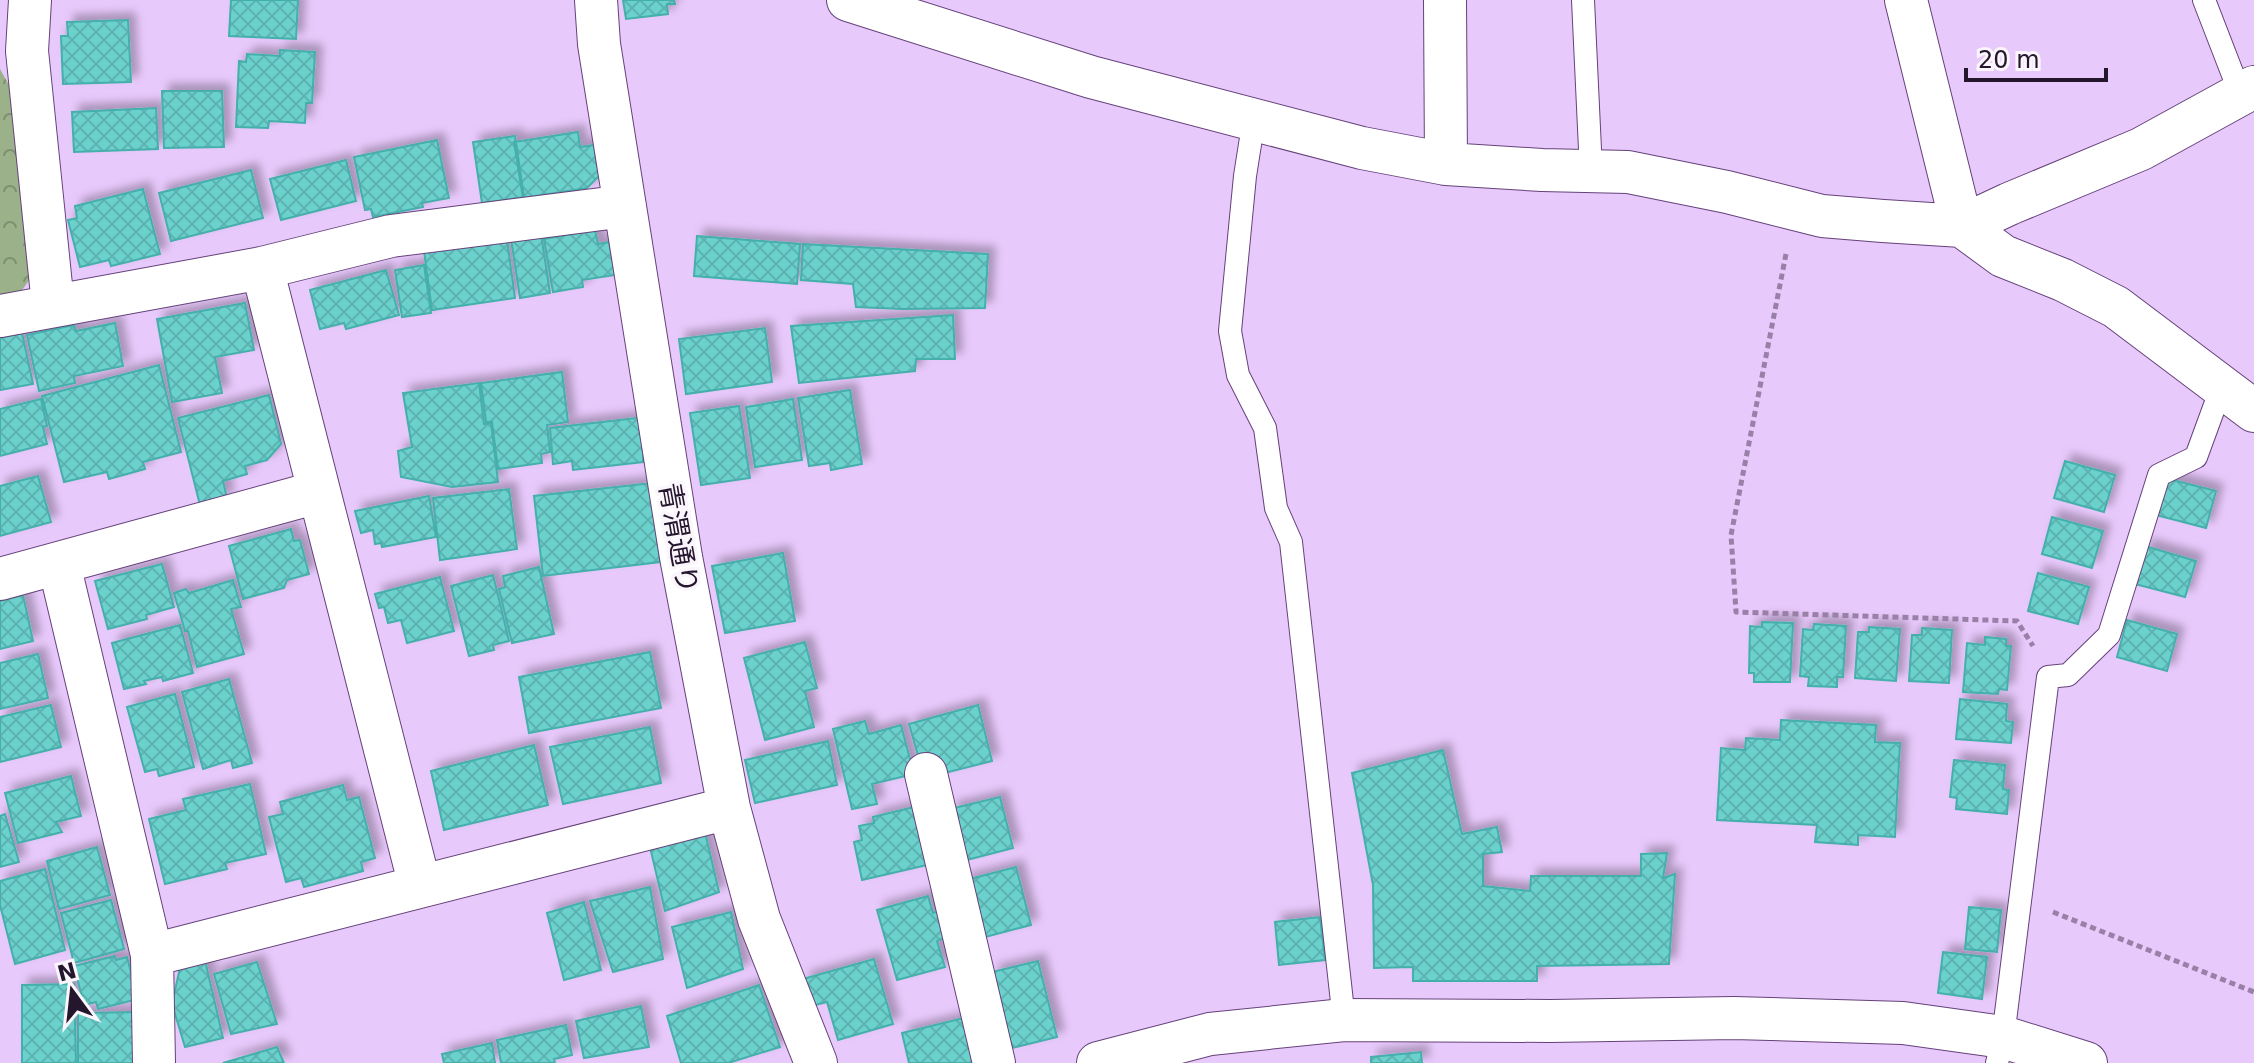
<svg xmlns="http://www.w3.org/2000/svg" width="2254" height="1063" viewBox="0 0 2254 1063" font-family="'DejaVu Sans','Noto Sans JP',sans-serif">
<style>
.park{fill:url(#park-crowns)}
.building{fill:url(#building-cross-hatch);stroke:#45afab;stroke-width:2;filter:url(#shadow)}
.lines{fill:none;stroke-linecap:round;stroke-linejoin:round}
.service-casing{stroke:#65427a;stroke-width:24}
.minor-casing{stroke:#65427a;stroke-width:44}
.path{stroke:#9880a7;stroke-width:5;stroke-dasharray:6 4;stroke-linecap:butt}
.service{stroke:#fff;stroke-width:22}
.minor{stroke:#fff;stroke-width:42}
.labels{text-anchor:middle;stroke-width:7;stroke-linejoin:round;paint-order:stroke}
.street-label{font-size:28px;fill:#24162d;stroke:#faf6fc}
</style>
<defs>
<pattern id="park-crowns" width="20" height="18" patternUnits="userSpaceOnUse" patternTransform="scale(2)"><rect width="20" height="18" fill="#9ab189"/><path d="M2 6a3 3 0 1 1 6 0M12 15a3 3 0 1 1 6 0" fill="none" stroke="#7d8f70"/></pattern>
<pattern id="building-cross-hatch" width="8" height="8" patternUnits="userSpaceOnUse" patternTransform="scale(2)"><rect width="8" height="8" fill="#6ad1cd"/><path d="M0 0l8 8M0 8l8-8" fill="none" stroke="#5cb3b0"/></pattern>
<filter id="shadow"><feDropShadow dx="7" dy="-7" stdDeviation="4" flood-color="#0004"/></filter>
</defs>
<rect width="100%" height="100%" fill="#e8c9fc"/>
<path class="park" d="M 0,69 L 13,92 L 35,272 L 20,293 L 0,297 Z"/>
<path class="building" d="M 231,0 L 298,0 L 296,39 L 229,36 Z
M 623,0 L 674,0 L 675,4 L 667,4 L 668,14 L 626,19 Z
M 128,20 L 131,82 L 63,84 L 61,36 L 68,36 L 67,22 Z
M 280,50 L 315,52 L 312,103 L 306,103 L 305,123 L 269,121 L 268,128 L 236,127 L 239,61 L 246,62 L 247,54 L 280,56 Z
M 162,91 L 222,91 L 224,147 L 164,148 Z
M 156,108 L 158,149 L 74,152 L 72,112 Z
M 578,132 L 580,147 L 594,145 L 599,176 L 587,188 L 523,198 L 514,142 Z
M 515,136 L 524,197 L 482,203 L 473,142 Z
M 437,140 L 449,198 L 422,203 L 423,207 L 373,217 L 371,209 L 365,210 L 354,157 Z
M 346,160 L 356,201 L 281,220 L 270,179 Z
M 251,170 L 263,218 L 171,241 L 159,193 Z
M 143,189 L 160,254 L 111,266 L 109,260 L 80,267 L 68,220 L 77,218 L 75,206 Z
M 595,230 L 598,244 L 609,242 L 615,275 L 582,280 L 583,287 L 553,292 L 544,239 Z
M 541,234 L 550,293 L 520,298 L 511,239 Z
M 697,236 L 800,244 L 797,284 L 694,276 Z
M 507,240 L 515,298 L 432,310 L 424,251 Z
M 803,244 L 988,254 L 985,308 L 903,309 L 856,307 L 853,284 L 801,280 Z
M 424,265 L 431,313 L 402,317 L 395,270 Z
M 386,270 L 399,315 L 346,329 L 344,323 L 320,329 L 310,290 Z
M 245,303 L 254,350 L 215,357 L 222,393 L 172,402 L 157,319 Z
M 953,315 L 955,359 L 916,359 L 915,371 L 799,383 L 791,326 Z
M 115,323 L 123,366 L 74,376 L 75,383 L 39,391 L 27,335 L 74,325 L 76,331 Z
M 765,328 L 772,382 L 686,394 L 679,339 Z
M 22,333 L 33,384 L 0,390 L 0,338 Z
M 159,365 L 181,452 L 143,462 L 145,469 L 109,479 L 107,472 L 64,482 L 42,396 Z
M 562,372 L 568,422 L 547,425 L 550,452 L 541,454 L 542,463 L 498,469 L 492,422 L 486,422 L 481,383 Z
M 479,383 L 484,424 L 491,423 L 498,482 L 452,487 L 401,477 L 398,451 L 412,447 L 403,393 Z
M 850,390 L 862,464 L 831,470 L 830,463 L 809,466 L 798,398 Z
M 269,395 L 281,444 L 267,460 L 245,466 L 247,474 L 223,481 L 227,498 L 200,505 L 178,418 Z
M 41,399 L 47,426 L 43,427 L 47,444 L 0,456 L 0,409 Z
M 793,399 L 802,460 L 755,467 L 746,407 Z
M 739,406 L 750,478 L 701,485 L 690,413 Z
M 645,417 L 649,454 L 643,455 L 643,462 L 573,470 L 572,461 L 553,464 L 550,428 Z
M 2065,461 L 2115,475 L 2104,512 L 2054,498 Z
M 38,476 L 51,522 L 0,536 L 0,486 Z
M 2165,478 L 2216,491 L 2206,528 L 2156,515 Z
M 652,483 L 660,562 L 543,576 L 534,496 Z
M 509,489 L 517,549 L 440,560 L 433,498 Z
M 429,496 L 436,537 L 382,547 L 381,543 L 375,544 L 373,530 L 361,533 L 355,511 Z
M 2052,517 L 2103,531 L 2092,568 L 2042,554 Z
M 291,529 L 294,541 L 300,540 L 309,574 L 287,580 L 284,588 L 243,599 L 229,546 Z
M 2145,546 L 2196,561 L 2185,597 L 2135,584 Z
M 783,553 L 795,621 L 725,633 L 712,566 Z
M 162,564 L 174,607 L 146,615 L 147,619 L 108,629 L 95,581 Z
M 539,567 L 554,634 L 512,643 L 499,589 L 505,587 L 503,576 Z
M 2038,573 L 2089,587 L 2078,624 L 2028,611 Z
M 493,575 L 509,641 L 493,645 L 494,650 L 469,656 L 451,586 Z
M 440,577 L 454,631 L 407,643 L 401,620 L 388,623 L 384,607 L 379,608 L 375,594 Z
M 233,580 L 241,607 L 231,609 L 244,654 L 197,667 L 188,631 L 185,631 L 174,593 L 186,589 L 189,593 Z
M 23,595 L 33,641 L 0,649 L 0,601 Z
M 2127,620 L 2177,634 L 2167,671 L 2117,657 Z
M 1762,622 L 1793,623 L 1790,682 L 1754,682 L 1754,673 L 1749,673 L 1750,626 L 1762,627 Z
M 1814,624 L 1846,626 L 1843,677 L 1837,677 L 1837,687 L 1808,686 L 1809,677 L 1800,676 L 1803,629 L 1813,630 Z
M 180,625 L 193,673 L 163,681 L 162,677 L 144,681 L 146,684 L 124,689 L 112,643 Z
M 1869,627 L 1900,629 L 1896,681 L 1855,678 L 1858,632 L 1869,632 Z
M 1922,628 L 1952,630 L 1949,683 L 1909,681 L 1912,635 L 1922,635 Z
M 1985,637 L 2006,639 L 2006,646 L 2011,646 L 2007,690 L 1999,689 L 1998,694 L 1963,692 L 1967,643 L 1985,645 Z
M 805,642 L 817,688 L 805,691 L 814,727 L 765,740 L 744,658 Z
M 650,652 L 661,708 L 529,733 L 519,677 Z
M 38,654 L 48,698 L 0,709 L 0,663 Z
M 229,679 L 252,763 L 233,768 L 231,760 L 203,769 L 182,692 Z
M 175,694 L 194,767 L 159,776 L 157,769 L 145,772 L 127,707 Z
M 1960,699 L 2007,704 L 2006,721 L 2013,722 L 2011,743 L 1956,739 Z
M 51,705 L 61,747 L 0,762 L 0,717 Z
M 978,705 L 992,761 L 937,775 L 919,759 L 909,724 Z
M 1781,720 L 1876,725 L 1875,742 L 1900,743 L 1895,837 L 1858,835 L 1858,845 L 1815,842 L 1817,825 L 1717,820 L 1721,748 L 1745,750 L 1746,738 L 1780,740 Z
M 865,721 L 869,734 L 901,725 L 914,774 L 872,784 L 877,804 L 852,809 L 833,729 Z
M 650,727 L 661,783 L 563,804 L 550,747 Z
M 828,741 L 837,785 L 755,803 L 745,760 Z
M 534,745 L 548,805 L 444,830 L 431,771 Z
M 1443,750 L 1462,834 L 1497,827 L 1502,852 L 1483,854 L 1483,886 L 1530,891 L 1531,876 L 1641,876 L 1641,854 L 1667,853 L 1663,878 L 1675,874 L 1669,964 L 1537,966 L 1537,981 L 1413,981 L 1413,967 L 1374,968 L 1373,885 L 1352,773 Z
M 1954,760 L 2005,765 L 2003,789 L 2009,790 L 2007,814 L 1956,809 L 1957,798 L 1950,797 Z
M 71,776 L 81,816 L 56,822 L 62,832 L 18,843 L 5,793 Z
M 250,784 L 266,854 L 225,863 L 227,869 L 165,884 L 149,819 L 186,810 L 183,799 Z
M 343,785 L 347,800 L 359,797 L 375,858 L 361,862 L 363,871 L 304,887 L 301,878 L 286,882 L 269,817 L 283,814 L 280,802 Z
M 1000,797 L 1013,848 L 963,861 L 950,809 Z
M 914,807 L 927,865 L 862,880 L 854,842 L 862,840 L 859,826 L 874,823 L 873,817 Z
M 5,814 L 19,862 L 0,867 L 0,816 Z
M 705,832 L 719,892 L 665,911 L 650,847 Z
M 97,847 L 110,895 L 59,909 L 47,861 Z
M 1016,867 L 1031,925 L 985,937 L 962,881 Z
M 45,869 L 65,950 L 15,964 L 0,905 L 0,881 Z
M 650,887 L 663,959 L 613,972 L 590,901 Z
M 928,896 L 933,913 L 938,911 L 945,938 L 937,941 L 945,967 L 897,980 L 877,910 Z
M 111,900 L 124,949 L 74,963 L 61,913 Z
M 584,902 L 601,970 L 564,980 L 547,913 Z
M 1969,907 L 2001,910 L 1997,952 L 1965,949 Z
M 731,912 L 743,969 L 687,988 L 672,927 Z
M 1320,917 L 1325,960 L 1279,965 L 1275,922 Z
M 1943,952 L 1987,957 L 1982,999 L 1938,993 Z
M 115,956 L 116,960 L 127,957 L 138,999 L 98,1009 L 96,1002 L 84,1005 L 74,966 Z
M 204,956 L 223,1038 L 185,1047 L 172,1004 L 181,963 Z
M 874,959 L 893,1024 L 838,1040 L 827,1002 L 811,1006 L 803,979 Z
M 1038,961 L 1057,1037 L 1012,1048 L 992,972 Z
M 257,962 L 277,1024 L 231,1034 L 214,974 Z
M 74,984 L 76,1063 L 22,1063 L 22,985 Z
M 759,985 L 780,1047 L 728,1063 L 681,1063 L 667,1016 Z
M 641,1006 L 649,1047 L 584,1058 L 576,1021 Z
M 137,1012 L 138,1063 L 78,1063 L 78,1013 Z
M 964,1018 L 975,1063 L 909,1063 L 902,1033 Z
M 566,1025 L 572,1055 L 554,1059 L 555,1063 L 501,1063 L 497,1040 Z
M 492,1043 L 495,1063 L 444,1063 L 442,1054 Z
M 277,1047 L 284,1063 L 223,1063 Z
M 1421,1052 L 1422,1063 L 1371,1063 L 1371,1057 Z"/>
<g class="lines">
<g class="service-casing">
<path id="service" d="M 1583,0 L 1591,171
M 2204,0 L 2240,93
M 1254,119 L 1245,176 L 1230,331 L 1238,375 L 1265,428 L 1276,508 L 1291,542 L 1344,1020
M 1997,1063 L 2003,1037 L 2048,677 L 2068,675 L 2109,635 L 2159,475 L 2196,457 L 2222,386"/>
</g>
<g class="minor-casing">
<path id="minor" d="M 30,0 L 27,51 L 53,305
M 596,0 L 599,44 L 681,557 L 729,808 L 759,919 L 816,1063
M 848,0 L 1091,77 L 1362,148 L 1446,164 L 1542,170 L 1628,172 L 1727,192 L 1822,216 L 1883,221 L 1962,226 L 2009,204 L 2141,149 L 2254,87
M 1445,0 L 1446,164
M 1906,0 L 1962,226 L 2003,256 L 2063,280 L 2116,307 L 2254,411
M 262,268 L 420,886
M 0,316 L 262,268 L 391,236 L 625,206
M 59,564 L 152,955 L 154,1063
M 0,579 L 318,492
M 926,774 L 994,1063
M 152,955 L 729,808
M 1098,1063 L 1210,1034 L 1344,1020 L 1550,1021 L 1734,1018 L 1903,1023 L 2003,1037 L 2086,1063"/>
</g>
<path class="path" d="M 1786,254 L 1731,535 L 1736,612 L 2017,621 L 2033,646
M 2053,912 L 2254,992"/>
<use href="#service" class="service"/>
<use href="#minor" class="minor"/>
</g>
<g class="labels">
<g class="street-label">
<text transform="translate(679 538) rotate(80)" y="10">青渭通り</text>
</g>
</g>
<g transform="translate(72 991) rotate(345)" stroke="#faf6fc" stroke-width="6" paint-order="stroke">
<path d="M0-6L14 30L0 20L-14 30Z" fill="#24162d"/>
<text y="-12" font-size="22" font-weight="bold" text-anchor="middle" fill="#24162d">N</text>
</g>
<path d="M1966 68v12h140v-12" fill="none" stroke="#24162d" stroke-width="4"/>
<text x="1978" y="68" font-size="24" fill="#24162d" stroke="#faf6fc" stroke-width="6" paint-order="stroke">20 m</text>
</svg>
